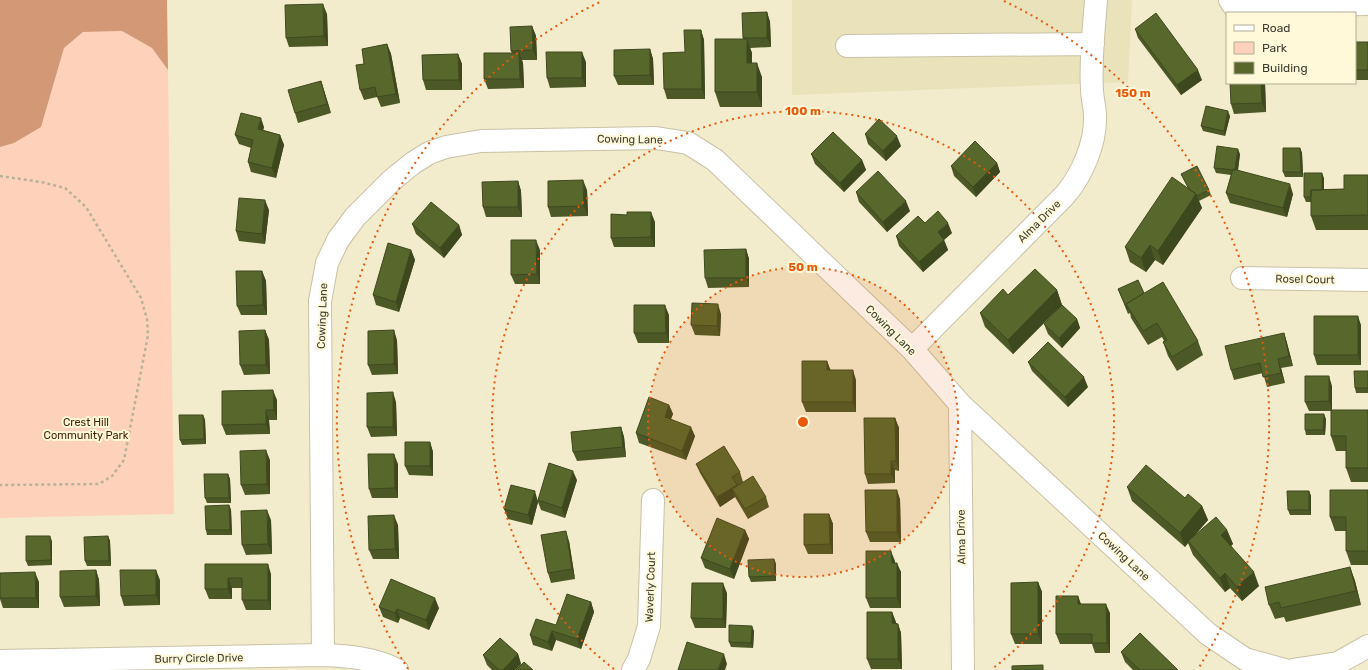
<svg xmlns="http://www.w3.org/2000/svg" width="1368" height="670" viewBox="0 0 1368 670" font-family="Rubik,sans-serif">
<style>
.built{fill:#e9e2bb}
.green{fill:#fed2ba}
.forest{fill:#d39876}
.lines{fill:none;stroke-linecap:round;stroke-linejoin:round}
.minor-casing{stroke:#c8c2a5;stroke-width:24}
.path{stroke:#b7b299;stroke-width:2.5;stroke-dasharray:3 3;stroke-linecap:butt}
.minor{stroke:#fff;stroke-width:22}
.wall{fill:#4c5926}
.shaded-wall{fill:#3e481f}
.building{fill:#58672c;stroke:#3e481f}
.ring{fill:none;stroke:#e8590c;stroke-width:2;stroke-dasharray:2 4}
.labels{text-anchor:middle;stroke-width:4;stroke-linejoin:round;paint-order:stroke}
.street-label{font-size:11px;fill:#3e3c30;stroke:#fff9da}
.park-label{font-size:11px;fill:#482208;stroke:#fff9da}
.centre{fill:#e8590c;stroke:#fff9da;stroke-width:2}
.ring-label{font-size:12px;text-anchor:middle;font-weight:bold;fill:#e8590c;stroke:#fff9da;stroke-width:4;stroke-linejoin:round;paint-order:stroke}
</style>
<rect width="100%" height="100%" fill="#f2eccd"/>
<path class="built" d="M 792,0 L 1132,0 L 1128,82 L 792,95 Z"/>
<path class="green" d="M 122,31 L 152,48 L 168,70 L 174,514 L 0,518 L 0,147 L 14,143 L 41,126 L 64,48 L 83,32 Z"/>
<path class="forest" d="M 0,0 L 167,0 L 168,70 L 152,48 L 122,31 L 83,32 L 64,48 L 41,127 L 14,143 L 0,147 Z"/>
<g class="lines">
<g class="minor-casing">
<path id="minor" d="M 1230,0 L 1234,6 L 1368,4
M 847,46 L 1093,44
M 1242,278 L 1368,280
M 912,349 L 1065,195 C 1082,175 1096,143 1095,116 C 1095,107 1092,98 1092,89 C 1090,59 1094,29 1096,0
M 960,404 L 963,670
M 323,655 L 320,301 L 327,263 L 338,240 L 355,217 L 392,180 L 413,163 L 429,153 L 446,147 L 481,141 L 656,138 L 688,143 L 715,160 L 912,349 L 960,404 L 1208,634 L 1245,659 L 1285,670
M 0,661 L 323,655 C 348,656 374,658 397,670
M 633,670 L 639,659 L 649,626 L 653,500
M 1292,670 L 1338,663 L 1368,646"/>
</g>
<path class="path" d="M 0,176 L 41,182 L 65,188 L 86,207 L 141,298 L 147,319 L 148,335 L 124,460 L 112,476 L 99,484 L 0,485"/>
<use href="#minor" class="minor"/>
</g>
<path class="wall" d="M 767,12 L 770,22 L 771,47 L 750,48 L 752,53 L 752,63 L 762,77 L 762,107 L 720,107 L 715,92 L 743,39 L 743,38 Z
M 327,14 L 328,46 L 289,47 L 286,38 Z
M 532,26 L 536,36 L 537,60 L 522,60 L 523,63 L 524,88 L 488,89 L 484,79 L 512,53 L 511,51 Z
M 1135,29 L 1202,80 L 1181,95 L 1138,38 Z
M 701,30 L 704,40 L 705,99 L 667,99 L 664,89 L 685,52 Z
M 1355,42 L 1368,42 L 1368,80 L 1355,80 Z
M 387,44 L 391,54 L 400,103 L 381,107 L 377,97 L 364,100 L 360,90 L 364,64 Z
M 650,49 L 653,59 L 654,85 L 618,85 L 614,76 Z
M 458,54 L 462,64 L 462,90 L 426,90 L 423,80 Z
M 586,62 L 586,87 L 550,88 L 547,78 Z
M 321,81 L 331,113 L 298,123 L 295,113 Z
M 1265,83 L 1266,112 L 1234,114 L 1231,104 Z
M 1230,116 L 1225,136 L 1203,131 L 1201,126 Z
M 264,127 L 263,130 L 280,135 L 284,145 L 276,178 L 251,172 L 248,162 L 251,148 L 239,144 L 235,135 Z
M 865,134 L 901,146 L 886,161 L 868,144 Z
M 1300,148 L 1302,153 L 1303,177 L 1285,177 L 1283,172 Z
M 811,154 L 862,160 L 866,170 L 844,192 L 815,164 Z
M 1240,154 L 1238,171 L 1293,194 L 1287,217 L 1230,203 L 1226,193 L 1231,175 L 1216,173 L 1214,168 Z
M 997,163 L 1000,172 L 976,197 L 954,176 L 951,166 Z
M 1181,174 L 1209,190 L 1211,195 L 1199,201 L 1202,208 L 1163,265 L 1155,260 L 1146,272 L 1130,262 L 1125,247 L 1188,188 Z
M 1368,175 L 1368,230 L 1316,230 L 1311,216 L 1311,202 L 1306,202 L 1304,197 L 1324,178 L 1324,189 L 1344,189 Z
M 518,181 L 521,191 L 522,217 L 486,217 L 483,207 Z
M 587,190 L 588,216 L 551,217 L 548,207 Z
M 856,192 L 910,211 L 887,232 L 859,202 Z
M 269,210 L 265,244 L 239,241 L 236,231 Z
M 655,222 L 655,247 L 614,247 L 611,238 Z
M 925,223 L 952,233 L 944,240 L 948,250 L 923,272 L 899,246 L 896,236 Z
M 412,224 L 459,225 L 462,235 L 444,258 L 416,234 Z
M 746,249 L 749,259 L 749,287 L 708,288 L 705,278 Z
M 411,250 L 415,260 L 399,312 L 376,305 L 373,295 Z
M 540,250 L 540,284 L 515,284 L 511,275 Z
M 262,271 L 266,281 L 267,315 L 241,315 L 237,306 Z
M 1118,289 L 1144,293 L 1198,341 L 1203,355 L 1177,371 L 1168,356 L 1163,342 L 1164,341 L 1162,337 L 1148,345 L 1131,318 L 1130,313 L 1128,314 Z
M 1057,290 L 1062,305 L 1013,354 L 985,327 L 980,313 L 1008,295 Z
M 721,314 L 720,336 L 695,335 L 691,325 Z
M 669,315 L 669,343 L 638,343 L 634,333 Z
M 1077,319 L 1080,328 L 1062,348 L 1048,334 L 1044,324 Z
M 1361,325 L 1361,365 L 1317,365 L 1314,355 Z
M 265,330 L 269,340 L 270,374 L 244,375 L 240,365 Z
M 1284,333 L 1287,343 L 1293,366 L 1281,368 L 1285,383 L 1267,387 L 1263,373 L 1234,380 L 1231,370 Z
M 397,340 L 398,374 L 372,375 L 368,365 Z
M 827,361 L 830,370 L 856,380 L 856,412 L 806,412 L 802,402 Z
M 1028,362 L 1088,387 L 1068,407 L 1032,371 Z
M 1368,371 L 1368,393 L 1356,393 L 1355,388 Z
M 1332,386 L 1332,410 L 1368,410 L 1368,482 L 1351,482 L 1346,468 L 1346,451 L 1336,451 L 1331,436 L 1331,411 L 1309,411 L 1305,402 Z
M 277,400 L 277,420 L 269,420 L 270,434 L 226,435 L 222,425 Z
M 396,402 L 397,436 L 371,437 L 367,427 Z
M 669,405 L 673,414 L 671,419 L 695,436 L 686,460 L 639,443 L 636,433 Z
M 203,415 L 205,420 L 206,444 L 182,445 L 180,440 Z
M 895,418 L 899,428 L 899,471 L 895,470 L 895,483 L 868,484 L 865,474 Z
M 1326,419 L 1325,435 L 1306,435 L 1305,430 Z
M 621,427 L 624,437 L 626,457 L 577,461 L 573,452 Z
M 430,442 L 433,452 L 433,476 L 409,475 L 405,466 Z
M 270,460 L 270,494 L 245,495 L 241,485 Z
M 398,464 L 398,498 L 372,498 L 369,489 Z
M 696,464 L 740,472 L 743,482 L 766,497 L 769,507 L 748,519 L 735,497 L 720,507 L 700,473 Z
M 228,474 L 230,479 L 231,503 L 207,503 L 205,498 Z
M 577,480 L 565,518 L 541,510 L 538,502 L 532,525 L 508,519 L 504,509 L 538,500 Z
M 1127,487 L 1185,498 L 1202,506 L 1208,520 L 1194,536 L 1227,530 L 1233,544 L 1231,546 L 1259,586 L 1242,601 L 1230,588 L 1225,592 L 1193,555 L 1188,543 L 1185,547 L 1132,501 Z
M 1368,490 L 1368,565 L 1351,565 L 1346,551 L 1346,531 L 1335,531 L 1330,517 Z
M 1309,491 L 1311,496 L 1311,515 L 1290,515 L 1288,510 Z
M 900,499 L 901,542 L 870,542 L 866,532 Z
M 229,505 L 231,510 L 232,535 L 207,535 L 206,530 Z
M 829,514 L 833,524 L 833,554 L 808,554 L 804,545 Z
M 271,520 L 272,554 L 246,555 L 242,545 Z
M 398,525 L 399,559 L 373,559 L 369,550 Z
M 745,530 L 749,539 L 734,579 L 705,568 L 701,558 Z
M 108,536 L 110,541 L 111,566 L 87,566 L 85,561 Z
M 52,541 L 52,565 L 28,566 L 26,561 Z
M 569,541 L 575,579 L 551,583 L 548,573 Z
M 774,559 L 776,564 L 776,581 L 751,582 L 749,577 Z
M 895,561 L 895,563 L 901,572 L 901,608 L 870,608 L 866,598 Z
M 205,564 L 271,574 L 271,610 L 246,610 L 242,600 L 242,588 L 232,588 L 232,599 L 209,599 L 205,589 Z
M 1350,567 L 1355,581 L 1361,605 L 1286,622 L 1284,617 L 1275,619 L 1269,605 Z
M 96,570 L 99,580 L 100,606 L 64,607 L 60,597 Z
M 0,573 L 39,582 L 39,608 L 3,608 L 0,599 Z
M 160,580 L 160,605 L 124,606 L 121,596 Z
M 1038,582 L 1042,592 L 1042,644 L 1015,644 L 1011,634 Z
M 727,593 L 726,628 L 695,628 L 691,618 Z
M 1078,596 L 1081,604 L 1110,613 L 1110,653 L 1095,653 L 1092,644 L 1060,644 L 1056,634 Z
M 591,602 L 594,612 L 581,649 L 556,640 L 552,651 L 533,645 L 530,635 L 556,625 Z
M 379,607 L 439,608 L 429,630 L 400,618 L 398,623 L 383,617 Z
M 892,612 L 896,623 L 898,624 L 901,633 L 902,669 L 871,669 L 867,659 Z
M 754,631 L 753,648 L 731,647 L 729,642 Z
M 1121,652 L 1178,670 L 1133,670 L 1125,662 Z
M 518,654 L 521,664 L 515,670 L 492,670 L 487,665 L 483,655 Z"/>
<path class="shaded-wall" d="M 323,4 L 327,14 L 328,46 L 324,36 Z
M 767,12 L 770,22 L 771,47 L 767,38 Z
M 532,26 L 536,36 L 537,60 L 533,50 Z
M 701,30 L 704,40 L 705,99 L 702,89 Z
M 747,39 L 752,53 L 752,77 L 747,63 Z
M 387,44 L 391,54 L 400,103 L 396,94 Z
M 650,49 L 653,59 L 654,85 L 650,75 Z
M 582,52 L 586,62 L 586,87 L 582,78 Z
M 519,53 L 523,63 L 524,88 L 520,79 Z
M 458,54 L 462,64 L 462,90 L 459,80 Z
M 757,63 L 762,77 L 762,107 L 757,92 Z
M 1198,70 L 1202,80 L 1181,95 L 1177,85 Z
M 321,81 L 324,90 L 331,113 L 327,104 Z
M 1261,83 L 1265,83 L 1266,112 L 1262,103 Z
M 1228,111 L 1230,116 L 1225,136 L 1224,131 Z
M 261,118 L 264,127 L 261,139 L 258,129 Z
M 280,135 L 284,145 L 276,178 L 272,168 Z
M 897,136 L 901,146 L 886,161 L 883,151 Z
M 1300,148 L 1302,153 L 1303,177 L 1301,172 Z
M 1238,149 L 1240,154 L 1237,175 L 1235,170 Z
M 862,160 L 866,170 L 844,192 L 840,183 Z
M 997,163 L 1000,172 L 976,197 L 973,187 Z
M 1322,173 L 1324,178 L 1324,202 L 1322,197 Z
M 583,180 L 587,190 L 588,216 L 584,206 Z
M 518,181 L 521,191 L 522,217 L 518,207 Z
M 1290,184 L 1293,194 L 1287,217 L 1283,208 Z
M 1196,194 L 1202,208 L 1163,265 L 1158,251 Z
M 265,200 L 269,210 L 265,244 L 262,234 Z
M 906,201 L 910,211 L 887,232 L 883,222 Z
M 651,212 L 655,222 L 655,247 L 651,237 Z
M 948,223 L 952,233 L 941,242 L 938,232 Z
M 459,225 L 462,235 L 444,258 L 440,248 Z
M 536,240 L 540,250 L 540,284 L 537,274 Z
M 944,240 L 948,250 L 923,272 L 919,262 Z
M 1150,245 L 1155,260 L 1146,272 L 1141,258 Z
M 746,249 L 749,259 L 749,287 L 746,278 Z
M 411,250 L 415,260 L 399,312 L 396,302 Z
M 262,271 L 266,281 L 267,315 L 263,305 Z
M 1057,290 L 1062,305 L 1013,354 L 1008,340 Z
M 718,304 L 721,314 L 720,336 L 717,326 Z
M 665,305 L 669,315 L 669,343 L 666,333 Z
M 1358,316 L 1361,325 L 1361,365 L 1358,355 Z
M 1077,319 L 1080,328 L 1062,348 L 1059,338 Z
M 265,330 L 269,340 L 270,374 L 266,365 Z
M 394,330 L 397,340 L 398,374 L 394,364 Z
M 1284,333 L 1287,343 L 1293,366 L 1289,356 Z
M 1278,359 L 1281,368 L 1285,383 L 1281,373 Z
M 827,361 L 831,371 L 827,370 Z
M 853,370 L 856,380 L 856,412 L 853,402 Z
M 1329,376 L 1332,386 L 1332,411 L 1329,401 Z
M 1084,377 L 1088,387 L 1068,407 L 1065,397 Z
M 273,390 L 277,400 L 277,420 L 274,410 Z
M 393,392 L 396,402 L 397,436 L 393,427 Z
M 669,405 L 673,414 L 668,426 L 665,417 Z
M 266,410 L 269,420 L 270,434 L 266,424 Z
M 1324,414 L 1326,419 L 1325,435 L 1323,430 Z
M 203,415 L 205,420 L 206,444 L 204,439 Z
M 895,418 L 899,428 L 899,471 L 896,461 Z
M 621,427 L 624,437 L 626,457 L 623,447 Z
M 691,427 L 695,436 L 686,460 L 682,451 Z
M 430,442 L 433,452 L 433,476 L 430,466 Z
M 266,450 L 270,460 L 270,494 L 267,484 Z
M 394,454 L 398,464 L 398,498 L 395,488 Z
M 891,461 L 895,470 L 895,483 L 891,474 Z
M 573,471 L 577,480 L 565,518 L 562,508 Z
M 228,474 L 230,479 L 231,503 L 229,498 Z
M 737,485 L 740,494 L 732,489 L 735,497 L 720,507 L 717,497 Z
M 897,490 L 900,499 L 901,542 L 897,532 Z
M 535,491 L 538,502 L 532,525 L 528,515 Z
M 1309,491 L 1311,496 L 1311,515 L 1309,510 Z
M 229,505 L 231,510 L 232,535 L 230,530 Z
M 1202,506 L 1208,520 L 1189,542 L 1188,541 L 1188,543 L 1185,547 L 1180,533 Z
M 267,510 L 271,520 L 272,554 L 268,544 Z
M 829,514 L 833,524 L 833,554 L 830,544 Z
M 394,515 L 398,525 L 399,559 L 395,549 Z
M 745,530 L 749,539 L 734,579 L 730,569 Z
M 1227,530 L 1233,544 L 1227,549 L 1221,535 Z
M 566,531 L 569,541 L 575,579 L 572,569 Z
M 50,536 L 52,541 L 52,565 L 51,560 Z
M 108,536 L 110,541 L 111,566 L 109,561 Z
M 891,551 L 895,561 L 895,572 L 892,563 Z
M 774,559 L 776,564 L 776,581 L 775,576 Z
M 897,563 L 901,572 L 901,608 L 897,598 Z
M 268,564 L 271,574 L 271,610 L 268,600 Z
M 1350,567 L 1355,581 L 1361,605 L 1356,591 Z
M 96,570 L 99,580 L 100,606 L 96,596 Z
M 156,570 L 160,580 L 160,605 L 156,595 Z
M 35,572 L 39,582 L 39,608 L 36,598 Z
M 1254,572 L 1259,586 L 1242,601 L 1237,587 Z
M 1225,573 L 1230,588 L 1225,592 L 1220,578 Z
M 228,578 L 232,588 L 232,599 L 228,589 Z
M 1038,582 L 1042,592 L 1042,644 L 1038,634 Z
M 723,583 L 727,593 L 726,628 L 723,619 Z
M 1078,596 L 1081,605 L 1078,604 Z
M 435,598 L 439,608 L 429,630 L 426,620 Z
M 591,602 L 594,612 L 581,649 L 577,639 Z
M 1106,604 L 1110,613 L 1110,653 L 1107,643 Z
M 397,609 L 400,618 L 398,623 L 395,613 Z
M 892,612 L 896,622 L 896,633 L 892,623 Z
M 898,624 L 901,633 L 902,669 L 898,659 Z
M 752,626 L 754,631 L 753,648 L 751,643 Z
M 552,631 L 556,640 L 552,651 L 548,642 Z
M 518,654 L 521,664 L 515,670 L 503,670 Z
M 724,654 L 727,664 L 725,670 L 718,670 Z"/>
<path class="building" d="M 323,4 L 324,36 L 286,38 L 285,5 Z
M 767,12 L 767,38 L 743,38 L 742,13 Z
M 1156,13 L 1198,70 L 1177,85 L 1135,29 Z
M 532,26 L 533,50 L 511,51 L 510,27 Z
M 684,30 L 701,30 L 702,89 L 664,89 L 663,53 L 685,52 Z
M 715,39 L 747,39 L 747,63 L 757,63 L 757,92 L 715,92 Z
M 1355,42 L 1368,42 L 1368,70 L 1355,70 Z
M 387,44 L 396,94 L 377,97 L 375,87 L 360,90 L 356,65 L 364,64 L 362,49 Z
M 650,49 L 650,75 L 614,76 L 614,50 Z
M 546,52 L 582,52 L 582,78 L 547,78 Z
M 484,53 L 519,53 L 520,79 L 484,79 Z
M 458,54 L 459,80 L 423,80 L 422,55 Z
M 321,81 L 327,104 L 295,113 L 288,90 Z
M 1230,83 L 1261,83 L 1262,103 L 1231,104 Z
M 1206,106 L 1228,111 L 1224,131 L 1201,126 Z
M 241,113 L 261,118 L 258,129 L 280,135 L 272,168 L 248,162 L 253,140 L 235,135 Z
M 879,119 L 897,136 L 883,151 L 865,134 Z
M 833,132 L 862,160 L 840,183 L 811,154 Z
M 975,141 L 997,163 L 973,187 L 951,166 Z
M 1217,146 L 1238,149 L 1235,170 L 1214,168 Z
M 1283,148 L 1300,148 L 1301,172 L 1283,172 Z
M 1197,166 L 1209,190 L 1197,196 L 1196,194 L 1189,189 L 1181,174 Z
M 1233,169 L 1290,184 L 1283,208 L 1226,193 Z
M 878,171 L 906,201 L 883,222 L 856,192 Z
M 1304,173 L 1322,173 L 1322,190 L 1311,190 L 1311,197 L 1304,197 Z
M 1344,175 L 1368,175 L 1368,215 L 1311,216 L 1311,190 L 1344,189 Z
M 1172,177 L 1196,194 L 1158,251 L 1150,245 L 1141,258 L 1125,247 Z
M 583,180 L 584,206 L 548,207 L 548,181 Z
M 518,181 L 518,207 L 483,207 L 482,182 Z
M 239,198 L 265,200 L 262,234 L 236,231 Z
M 431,202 L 459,225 L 440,248 L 412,224 Z
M 938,211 L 948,223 L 938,232 L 944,240 L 919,262 L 896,236 L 918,216 L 925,223 Z
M 627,212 L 651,212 L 651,237 L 611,238 L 611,214 L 627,215 Z
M 511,240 L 536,240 L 537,274 L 511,275 Z
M 388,243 L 411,250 L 396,302 L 373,295 Z
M 746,249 L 746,278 L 705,278 L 704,250 Z
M 1035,269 L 1057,290 L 1008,340 L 980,313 L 1003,289 L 1008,295 Z
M 236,271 L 262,271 L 263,305 L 237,306 Z
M 1138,280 L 1144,293 L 1126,304 L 1128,308 L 1127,309 L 1118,289 Z
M 1163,282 L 1198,341 L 1172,357 L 1163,342 L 1167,340 L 1157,323 L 1143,331 L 1126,304 Z
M 692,303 L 718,304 L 717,326 L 691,325 Z
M 634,305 L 665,305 L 666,333 L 634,333 Z
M 1062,305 L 1077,319 L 1059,338 L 1044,324 Z
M 1314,316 L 1358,316 L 1358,355 L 1314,355 Z
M 265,330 L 266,365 L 240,365 L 239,331 Z
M 394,330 L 394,364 L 368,365 L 368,331 Z
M 1284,333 L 1289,356 L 1278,359 L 1281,373 L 1263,377 L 1260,363 L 1231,370 L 1225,346 Z
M 1048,342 L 1084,377 L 1065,397 L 1028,362 Z
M 802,361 L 827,361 L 827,370 L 853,370 L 853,402 L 802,402 Z
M 1354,371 L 1368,371 L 1368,388 L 1355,388 Z
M 1305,376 L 1329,376 L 1329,401 L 1305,402 Z
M 273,390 L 274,410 L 266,410 L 266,424 L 222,425 L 222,391 Z
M 393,392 L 393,427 L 367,427 L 367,393 Z
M 649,397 L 669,405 L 665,417 L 691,427 L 682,451 L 636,433 Z
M 1331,410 L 1368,410 L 1368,468 L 1346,468 L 1346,436 L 1331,436 Z
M 1305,414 L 1324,414 L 1323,430 L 1305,430 Z
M 179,415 L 203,415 L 204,439 L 180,440 Z
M 864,418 L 895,418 L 896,461 L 891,461 L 891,474 L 865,474 Z
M 621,427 L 623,447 L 573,452 L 571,432 Z
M 405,442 L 430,442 L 430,466 L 405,466 Z
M 724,446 L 740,472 L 732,477 L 737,485 L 717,497 L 696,464 Z
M 266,450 L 267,484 L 241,485 L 240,451 Z
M 368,454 L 394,454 L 395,488 L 369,489 Z
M 549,463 L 573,471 L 562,508 L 538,500 Z
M 1146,465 L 1185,498 L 1188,494 L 1202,506 L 1180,533 L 1127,487 Z
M 204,474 L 228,474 L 229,498 L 205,498 Z
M 753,476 L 766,497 L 745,509 L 732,489 Z
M 511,485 L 535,491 L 528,515 L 504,509 Z
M 865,490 L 897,490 L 897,532 L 866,532 Z
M 1330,490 L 1368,490 L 1368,551 L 1346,551 L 1346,517 L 1330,517 Z
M 1287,491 L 1309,491 L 1309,510 L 1288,510 Z
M 229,505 L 230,530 L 206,530 L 205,506 Z
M 267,510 L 268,544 L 242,545 L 241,511 Z
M 804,514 L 829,514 L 830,544 L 804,545 Z
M 394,515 L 395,549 L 369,550 L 368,516 Z
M 1216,517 L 1227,530 L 1221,535 L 1254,572 L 1237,587 L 1225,573 L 1220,578 L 1188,541 Z
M 717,518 L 745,530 L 730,569 L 701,558 Z
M 566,531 L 572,569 L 548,573 L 541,535 Z
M 26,536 L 50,536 L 51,560 L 26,561 Z
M 108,536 L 109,561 L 85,561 L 84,537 Z
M 866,551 L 891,551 L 892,563 L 897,563 L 897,598 L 866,598 Z
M 774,559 L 775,576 L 749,577 L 748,560 Z
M 205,564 L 268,564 L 268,600 L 242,600 L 242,578 L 228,578 L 228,589 L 205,589 Z
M 1350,567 L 1356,591 L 1281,608 L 1279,602 L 1269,605 L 1265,587 Z
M 96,570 L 96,596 L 60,597 L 60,571 Z
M 120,570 L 156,570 L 156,595 L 121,596 Z
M 35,572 L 36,598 L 0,598 L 0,573 Z
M 391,579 L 435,598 L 426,620 L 397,609 L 395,613 L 379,607 Z
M 1038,582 L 1038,634 L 1011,634 L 1011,583 Z
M 692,583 L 723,583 L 723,619 L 691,618 Z
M 567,594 L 591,602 L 577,639 L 552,631 L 548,642 L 530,635 L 536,619 L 556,625 Z
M 1056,596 L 1078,596 L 1078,604 L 1106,604 L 1107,643 L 1092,643 L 1092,634 L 1056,634 Z
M 867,612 L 892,612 L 892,623 L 898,624 L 898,659 L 867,659 Z
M 729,625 L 752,626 L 751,643 L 729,642 Z
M 1140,633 L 1178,670 L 1140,670 L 1121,652 Z
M 500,638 L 518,654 L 503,670 L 499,670 L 483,655 Z
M 687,642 L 724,654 L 718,670 L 678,670 Z
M 524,662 L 533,670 L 516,670 Z
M 1043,665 L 1043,670 L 1012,670 L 1012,666 Z"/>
<circle cx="803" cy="422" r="155" fill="#e8590c" fill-opacity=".12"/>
<g class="ring">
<circle cx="803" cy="422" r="155"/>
<path d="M614 669A311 311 0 1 1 992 669"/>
<path d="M408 669A466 466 0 0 1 602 1M1004 1A466 466 0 0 1 1198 669"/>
</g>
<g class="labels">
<g class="street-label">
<text transform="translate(630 139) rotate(1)" y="4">Cowing Lane</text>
<text transform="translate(1039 221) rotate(-45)" y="4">Alma Drive</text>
<text transform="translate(1305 279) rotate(1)" y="4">Rosel Court</text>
<text transform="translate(322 316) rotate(-88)" y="4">Cowing Lane</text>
<text transform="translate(891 330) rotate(45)" y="4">Cowing Lane</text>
<text transform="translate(961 537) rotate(-91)" y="4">Alma Drive</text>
<text transform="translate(1124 556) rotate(43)" y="4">Cowing Lane</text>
<text transform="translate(650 587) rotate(-88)" y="4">Waverly Court</text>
<text transform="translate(199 658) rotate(-1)" y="4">Burry Circle Drive</text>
</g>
<g class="park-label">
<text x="86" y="426">Crest Hill<tspan x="86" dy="13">Community Park</tspan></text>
</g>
</g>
<circle cx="803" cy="422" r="6" class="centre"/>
<g class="ring-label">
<text x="1133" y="97">150 m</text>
<text x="803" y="115">100 m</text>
<text x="803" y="271">50 m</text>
</g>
<rect x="1226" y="12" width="130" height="72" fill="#fff9da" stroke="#b2ad96"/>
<rect x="1234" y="25" width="20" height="6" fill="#ffffff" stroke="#b2ad96"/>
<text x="1262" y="32" font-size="12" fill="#3e3c30">Road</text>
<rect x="1234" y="42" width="20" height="12" fill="#fed2ba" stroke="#b2ad96"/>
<text x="1262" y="52" font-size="12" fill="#3e3c30">Park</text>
<rect x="1234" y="62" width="20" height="12" fill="#58672c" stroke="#b2ad96"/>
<text x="1262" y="72" font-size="12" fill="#3e3c30">Building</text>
</svg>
